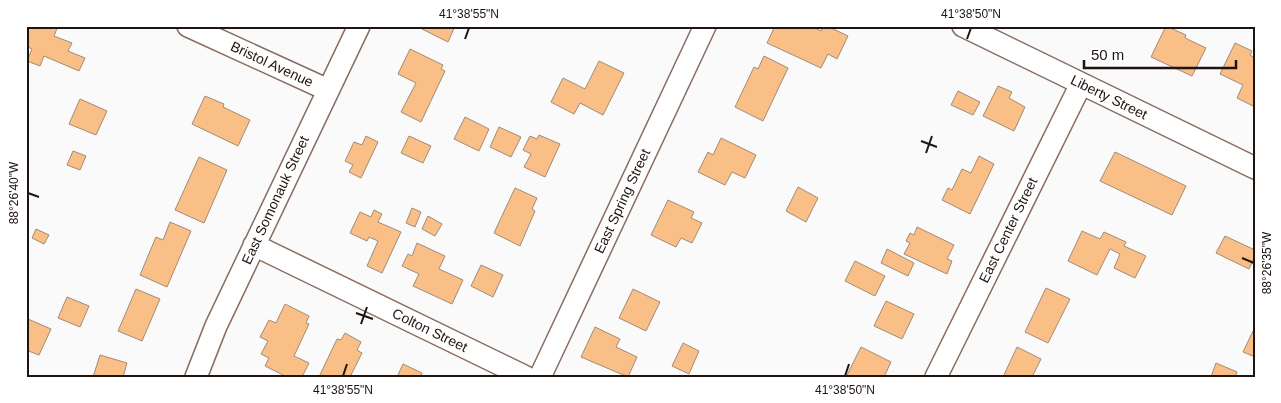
<svg xmlns="http://www.w3.org/2000/svg" width="1281" height="403" viewBox="0 0 1281 403" font-family="Helvetica,sans-serif">
<style>
.building{fill:#f9bf87;stroke:#a28b76}
.lines{fill:none;stroke-linecap:round;stroke-linejoin:round}
.minor-casing{stroke:#886c5f;stroke-width:24}
.minor{stroke:#fff;stroke-width:21}
.ticks{fill:none;stroke:#1f140f;stroke-width:2}
.labels{text-anchor:middle;stroke-width:4.5;stroke-linejoin:round;paint-order:stroke}
.street-label{font-size:14px;fill:#1f140f;stroke:#fff}
.neatline{fill:none;stroke:#1f140f;stroke-width:2}
.ticks-label{font-size:12px;text-anchor:middle;fill:#1f140f}
</style>
<rect width="100%" height="100%" fill="#fafafa"/>
<path class="building" d="M 26,26 L 58,26 L 54,36 L 72,43 L 68,51 L 85,58 L 79,71 L 44,56 L 40,66 L 27,61 L 32,49 L 26,46 Z
M 423,26 L 455,26 L 448,42 L 422,29 Z
M 775,26 L 811,26 L 821,31 L 823,26 L 827,26 L 848,36 L 837,59 L 828,54 L 821,68 L 767,43 Z
M 1166,26 L 1186,35 L 1185,38 L 1206,48 L 1192,76 L 1151,57 Z
M 1235,43 L 1252,51 L 1250,55 L 1255,58 L 1255,107 L 1237,98 L 1243,85 L 1220,74 Z
M 410,49 L 443,65 L 441,69 L 445,71 L 421,122 L 401,112 L 416,83 L 398,74 Z
M 764,56 L 788,68 L 763,121 L 735,107 L 754,67 L 758,69 Z
M 599,61 L 624,73 L 603,115 L 580,103 L 574,114 L 551,102 L 563,78 L 585,89 Z
M 998,86 L 1012,92 L 1009,98 L 1025,107 L 1014,131 L 983,116 Z
M 958,91 L 980,102 L 973,115 L 951,105 Z
M 205,96 L 224,104 L 223,107 L 250,120 L 238,146 L 192,124 Z
M 80,99 L 107,111 L 96,135 L 69,124 Z
M 465,117 L 489,129 L 479,151 L 454,139 Z
M 499,127 L 521,137 L 511,157 L 490,147 Z
M 539,135 L 560,144 L 545,177 L 524,167 L 531,154 L 523,150 L 530,136 L 537,139 Z
M 366,136 L 378,142 L 361,178 L 349,172 L 353,165 L 345,161 L 354,142 L 362,145 Z
M 409,136 L 431,146 L 423,163 L 401,153 Z
M 721,138 L 756,155 L 745,178 L 732,172 L 725,185 L 698,172 L 708,152 L 713,155 Z
M 73,151 L 86,156 L 80,170 L 67,165 Z
M 1115,152 L 1186,186 L 1172,215 L 1100,181 Z
M 979,156 L 994,164 L 970,214 L 942,200 L 948,188 L 952,190 L 962,169 L 971,173 Z
M 199,157 L 227,170 L 204,223 L 175,210 Z
M 798,187 L 818,198 L 806,222 L 786,211 Z
M 515,188 L 537,198 L 532,209 L 535,211 L 520,246 L 494,233 Z
M 668,200 L 694,212 L 691,218 L 702,223 L 692,243 L 681,238 L 676,247 L 651,235 Z
M 412,208 L 421,212 L 415,227 L 406,223 Z
M 374,210 L 382,214 L 378,222 L 401,232 L 382,273 L 367,266 L 378,241 L 369,237 L 367,241 L 350,233 L 360,212 L 371,217 Z
M 428,216 L 442,224 L 435,236 L 422,229 Z
M 170,222 L 191,231 L 167,287 L 140,275 L 156,237 L 163,240 Z
M 917,227 L 954,245 L 947,259 L 952,261 L 947,274 L 904,254 L 910,243 L 906,241 L 910,233 L 914,235 Z
M 36,229 L 49,235 L 44,244 L 32,238 Z
M 1082,231 L 1100,239 L 1104,232 L 1126,242 L 1124,246 L 1146,256 L 1135,278 L 1114,268 L 1120,254 L 1110,249 L 1097,275 L 1068,261 Z
M 1225,236 L 1255,250 L 1255,256 L 1249,269 L 1216,253 Z
M 417,243 L 445,256 L 439,269 L 463,280 L 452,304 L 413,286 L 419,274 L 402,266 L 408,254 L 412,256 Z
M 887,249 L 914,263 L 908,276 L 881,263 Z
M 855,261 L 885,276 L 875,296 L 845,281 Z
M 481,265 L 503,275 L 493,297 L 471,286 Z
M 1046,288 L 1070,299 L 1048,343 L 1025,332 Z
M 136,289 L 160,299 L 142,341 L 118,331 Z
M 633,289 L 660,302 L 646,331 L 619,318 Z
M 67,297 L 89,306 L 80,327 L 58,318 Z
M 886,301 L 914,314 L 902,339 L 874,326 Z
M 285,304 L 309,316 L 306,323 L 309,324 L 294,356 L 309,363 L 302,377 L 287,377 L 265,366 L 269,358 L 261,354 L 268,341 L 260,337 L 269,320 L 276,323 Z
M 28,319 L 51,329 L 39,355 L 26,350 Z
M 595,327 L 620,339 L 616,347 L 637,357 L 628,377 L 581,357 Z
M 1253,331 L 1255,332 L 1255,357 L 1243,352 Z
M 345,333 L 361,342 L 357,350 L 362,353 L 350,377 L 319,377 L 337,339 L 341,340 Z
M 683,343 L 699,351 L 689,374 L 672,366 Z
M 861,347 L 891,362 L 884,377 L 846,377 Z
M 1017,347 L 1041,359 L 1032,377 L 1003,377 Z
M 100,355 L 127,363 L 123,377 L 93,377 Z
M 1216,363 L 1237,372 L 1235,377 L 1211,377 Z
M 403,364 L 422,373 L 420,377 L 397,377 Z"/>
<g class="lines">
<g class="minor-casing">
<path id="minor" d="M 188,26 L 328,90
M 963,26 L 1255,168
M 254,245 L 526,377
M 196,377 L 216,326 L 359,26
M 540,377 L 705,26
M 936,377 L 1081,84"/>
</g>
<use href="#minor" class="minor"/>
</g>
<path class="ticks" d="M 465,39 L 469,28M 967,39 L 971,28M 921,141 L 937,147M 926,153 L 932,136M 28,193 L 39,197M 1242,258 L 1254,263M 356,313 L 373,319M 361,324 L 367,307M 343,376 L 347,364M 845,376 L 849,364"/>
<g class="labels">
<g class="street-label">
<text transform="translate(272 64) rotate(25)" y="5">Bristol Avenue</text>
<text transform="translate(1109 97) rotate(26)" y="5">Liberty Street</text>
<text transform="translate(275 200) rotate(-65)" y="5">East Somonauk Street</text>
<text transform="translate(622 201) rotate(-65)" y="5">East Spring Street</text>
<text transform="translate(1008 230) rotate(-64)" y="5">East Center Street</text>
<text transform="translate(430 330) rotate(26)" y="5">Colton Street</text>
</g>
</g>
<rect width="1281" height="403" fill="none" stroke="#ffffff" stroke-width="55"/>
<path d="M1084 60v8h152v-8" fill="none" stroke="#1f140f" stroke-width="2.5"/>
<text x="1091" y="60" font-size="15" fill="#1f140f" stroke="#ffffff" stroke-width="4" paint-order="stroke">50 m</text>
<rect x="28" y="28" width="1226" height="348" class="neatline"/>
<g class="ticks-label">
<text x="469" y="18">41°38'55"N</text>
<text x="971" y="18">41°38'50"N</text>
<text transform="translate(14 193) rotate(-90)" y="4">88°26'40"W</text>
<text transform="translate(1267 263) rotate(-90)" y="4">88°26'35"W</text>
<text x="343" y="394">41°38'55"N</text>
<text x="845" y="394">41°38'50"N</text>
</g>
</svg>
